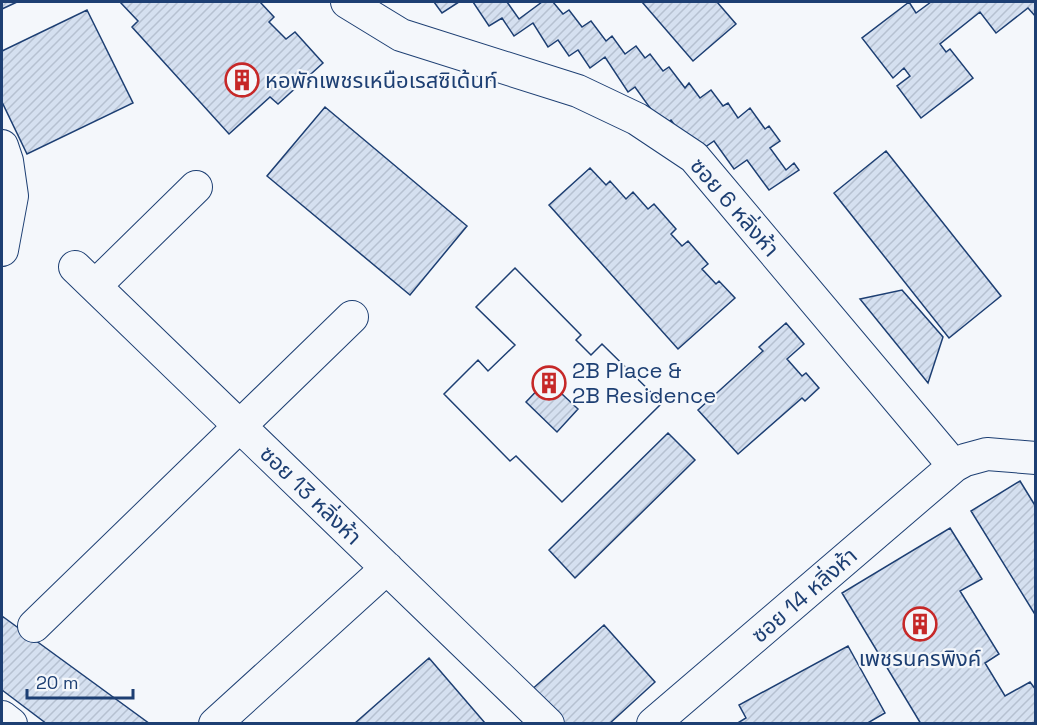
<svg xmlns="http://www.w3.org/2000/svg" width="1037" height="725" viewBox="0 0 1037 725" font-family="'Space Grotesk','Noto Sans Thai',sans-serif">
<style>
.building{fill:url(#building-hatch);stroke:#1d3f73;stroke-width:1.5;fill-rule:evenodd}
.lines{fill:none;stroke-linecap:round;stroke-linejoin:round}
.minor-casing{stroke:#1d3f73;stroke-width:34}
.minor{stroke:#f4f7fb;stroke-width:32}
.labels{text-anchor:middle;stroke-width:4.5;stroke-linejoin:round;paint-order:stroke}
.poi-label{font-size:22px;fill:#1d3f73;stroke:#f4f7fb;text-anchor:start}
.street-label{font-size:22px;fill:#1d3f73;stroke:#f4f7fb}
</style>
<defs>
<pattern id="building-hatch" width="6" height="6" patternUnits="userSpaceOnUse" patternTransform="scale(1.5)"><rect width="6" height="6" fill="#d5e0f0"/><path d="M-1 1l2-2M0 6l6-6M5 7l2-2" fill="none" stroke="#b6c1d1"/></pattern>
</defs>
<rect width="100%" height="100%" fill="#f4f7fb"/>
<path class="building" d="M 2,2 L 17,2 L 2,9 Z
M 120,2 L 260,2 L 274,17 L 269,22 L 286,39 L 295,32 L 323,63 L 278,104 L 270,97 L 229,134 L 132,27 L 138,21 Z
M 434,2 L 459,2 L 442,13 Z
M 473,2 L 507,2 L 519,19 L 542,2 L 553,2 L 563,14 L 569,10 L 582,27 L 591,21 L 606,41 L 612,36 L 625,54 L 636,46 L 645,58 L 650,54 L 663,71 L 669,67 L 685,88 L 689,83 L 700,98 L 711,90 L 723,106 L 728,103 L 738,118 L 750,108 L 765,129 L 769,126 L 780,141 L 770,148 L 786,170 L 794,163 L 799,170 L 769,190 L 747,160 L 734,169 L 714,141 L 695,154 L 671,120 L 663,126 L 635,87 L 628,92 L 605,57 L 590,68 L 578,50 L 569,56 L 558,40 L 548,47 L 533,23 L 514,36 L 502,18 L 489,26 Z
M 642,2 L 717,2 L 736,24 L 693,61 Z
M 909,2 L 916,13 L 931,2 L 1036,2 L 1036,17 L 1028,8 L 996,33 L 980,12 L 940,44 L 946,52 L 950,49 L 973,78 L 921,118 L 897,86 L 910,76 L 904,68 L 893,78 L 862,38 Z
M 87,10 L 133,103 L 27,154 L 2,102 L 2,51 Z
M 325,107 L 467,226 L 410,295 L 267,176 Z
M 886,151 L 1001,296 L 949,338 L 834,193 Z
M 590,168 L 606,185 L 610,181 L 626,199 L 633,192 L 648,209 L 654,204 L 676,229 L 671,234 L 682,246 L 688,241 L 708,264 L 702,269 L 716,284 L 719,281 L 735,298 L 678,349 L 549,205 Z
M 515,268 L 581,335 L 576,340 L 591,355 L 602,344 L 662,403 L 562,502 L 516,456 L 510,461 L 444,394 L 478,360 L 488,371 L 515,345 L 476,307 Z
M 515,268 L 581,335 L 576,340 L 591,355 L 602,344 L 662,403 L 562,502 L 516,456 L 510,461 L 444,394 L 478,360 L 488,371 L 515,345 L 476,307 ZM 547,380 L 578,409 L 557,432 L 526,402 Z
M 902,290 L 943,337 L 928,383 L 860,299 Z
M 786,323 L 804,344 L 787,359 L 802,376 L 806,373 L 819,388 L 805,401 L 802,398 L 738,454 L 698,410 L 763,351 L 759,347 Z
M 668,433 L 695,460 L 575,578 L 549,550 Z
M 1020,481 L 1036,507 L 1036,616 L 971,511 Z
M 950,528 L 982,579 L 960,591 L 999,654 L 985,663 L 1005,696 L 1030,682 L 1036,690 L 1036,724 L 921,724 L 842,593 Z
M 2,616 L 150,724 L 47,724 L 2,690 Z
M 604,625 L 655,682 L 609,724 L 556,724 L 529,692 Z
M 848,646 L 885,713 L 866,724 L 736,724 L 746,718 L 739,705 Z
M 429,658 L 485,723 L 354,724 Z"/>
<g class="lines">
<g class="minor-casing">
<path id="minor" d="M 347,2 L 401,35 L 578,91 L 637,119 L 694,157 L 954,466
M 2,146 L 7,161 L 12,196 L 2,250
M 75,267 L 548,724
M 95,286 L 196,187
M 34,626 L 352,317
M 2,717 L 11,724
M 215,724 L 387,568
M 653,724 L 954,466 L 965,460 L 987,454 L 1036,458"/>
</g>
<use href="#minor" class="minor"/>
</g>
<defs>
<g id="building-ring" transform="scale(1.725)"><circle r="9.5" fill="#f4f7fb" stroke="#c62828" stroke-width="1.5"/><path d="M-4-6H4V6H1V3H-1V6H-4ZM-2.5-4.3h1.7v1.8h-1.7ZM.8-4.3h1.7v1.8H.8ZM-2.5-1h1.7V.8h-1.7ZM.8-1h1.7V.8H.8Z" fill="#c62828"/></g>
</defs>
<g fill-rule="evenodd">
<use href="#building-ring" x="242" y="80"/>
<use href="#building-ring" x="549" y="383"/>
<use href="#building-ring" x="920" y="624"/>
</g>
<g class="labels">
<g class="poi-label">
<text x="265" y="88">หอพักเพชรเหนือเรสซิเด้นท์</text>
<text x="572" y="378">2B Place &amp;<tspan x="572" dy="25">2B Residence</tspan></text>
<text x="920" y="666" text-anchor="middle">เพชรนครพิงค์</text>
</g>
<g class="street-label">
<text transform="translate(735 207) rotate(49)" y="8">ซอย 6 หลิ่งห้า</text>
<text transform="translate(311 495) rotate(44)" y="8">ซอย 13 หลิ่งห้า</text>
<text transform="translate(804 595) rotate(-41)" y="8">ซอย 14 หลิ่งห้า</text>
</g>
</g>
<rect width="1037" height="725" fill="none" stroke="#1d3f73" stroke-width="6"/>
<path d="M27 689v9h106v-9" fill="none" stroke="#1d3f73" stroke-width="3"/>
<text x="36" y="689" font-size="18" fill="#1d3f73" stroke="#f4f7fb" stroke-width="4.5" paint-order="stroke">20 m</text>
</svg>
